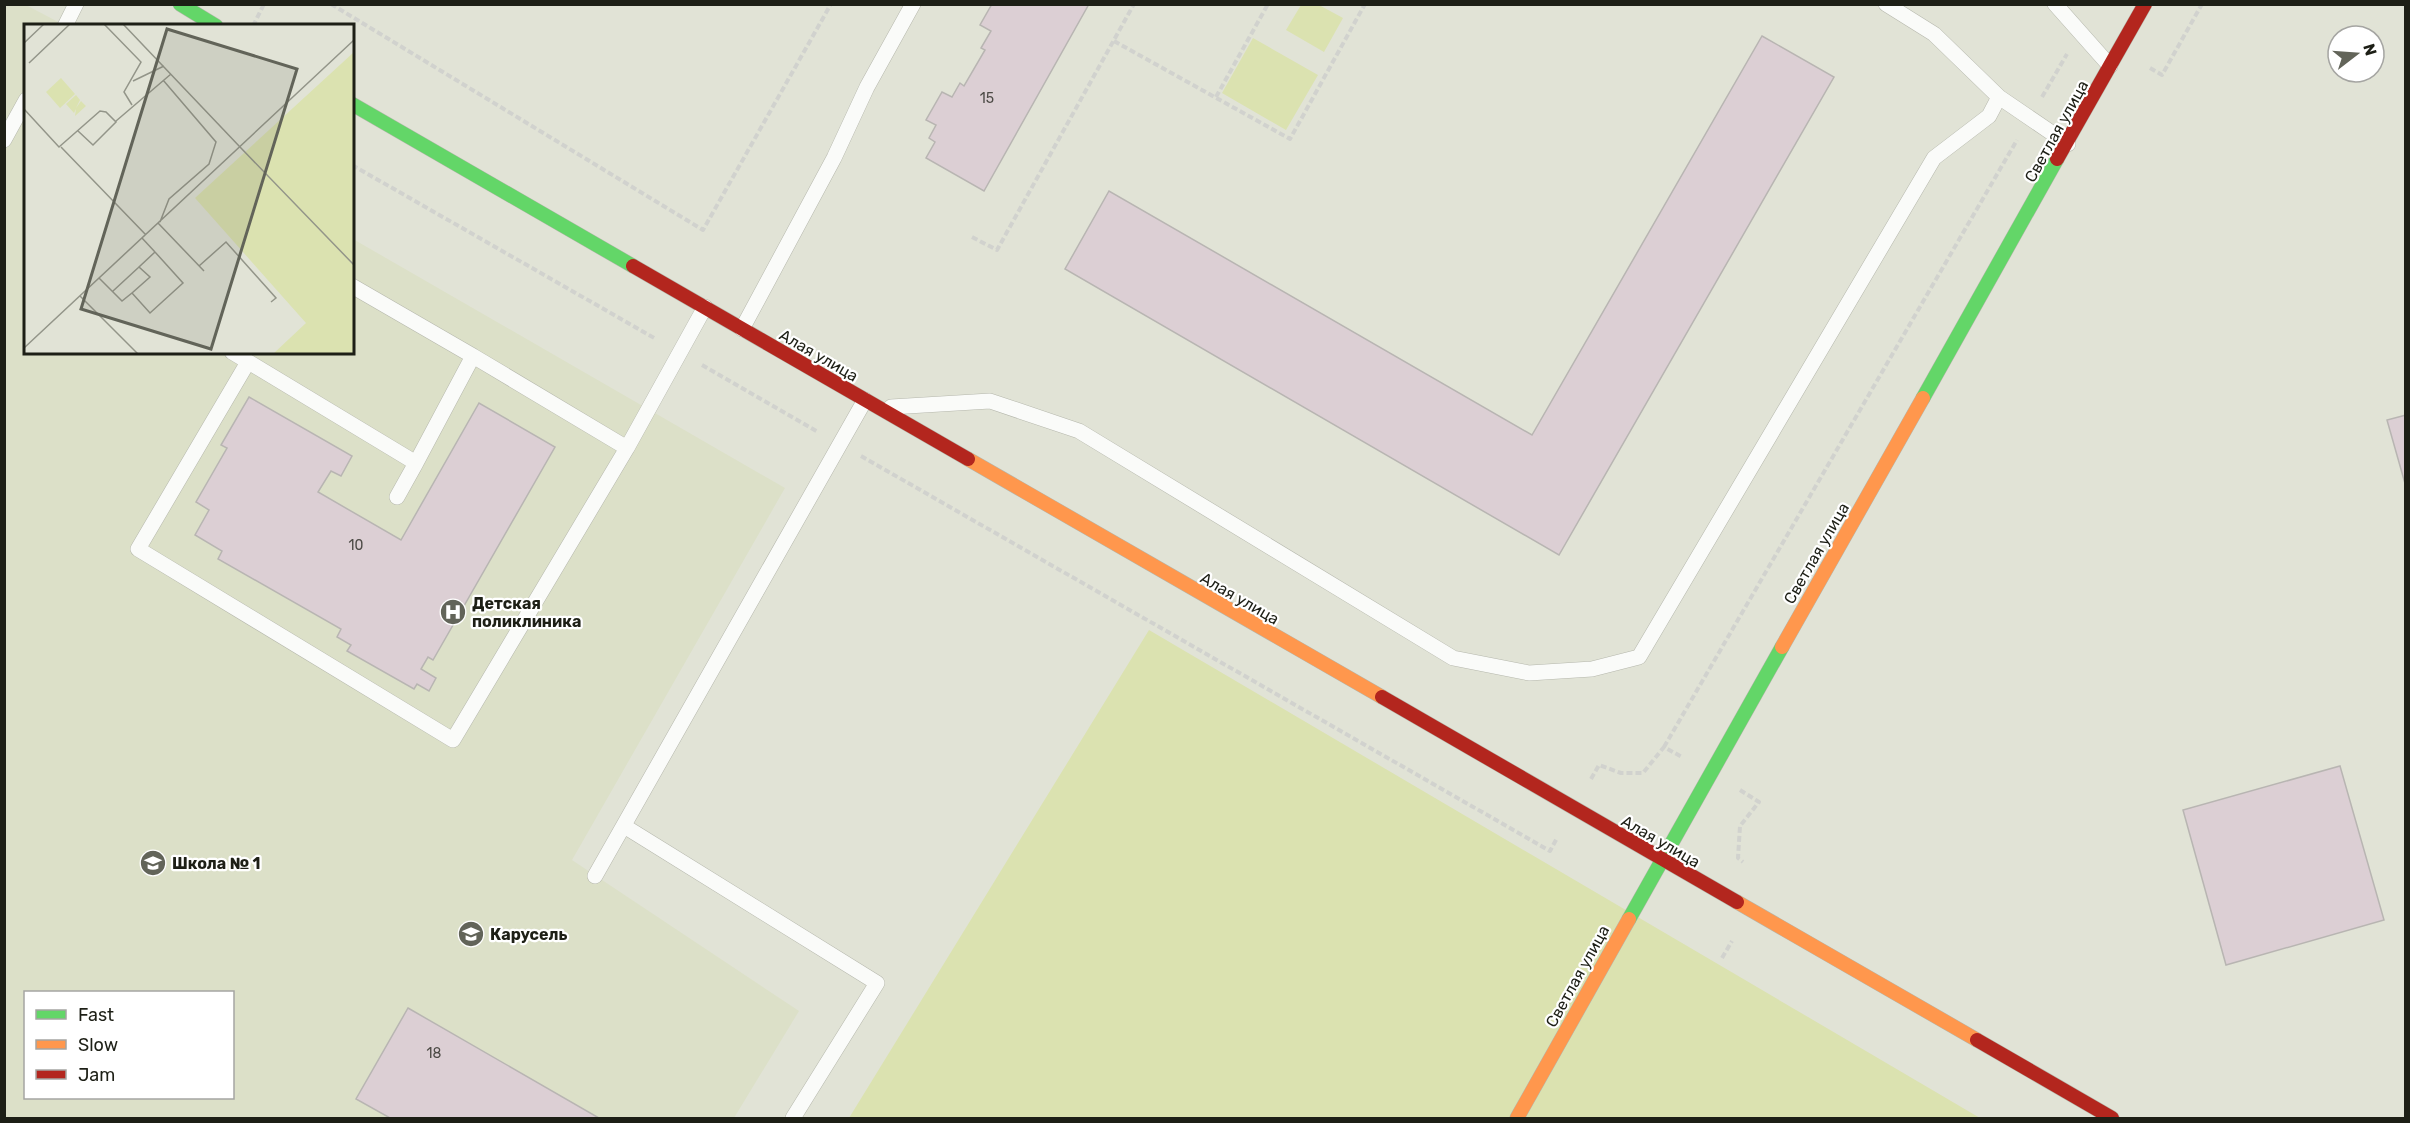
<svg xmlns="http://www.w3.org/2000/svg" width="2410" height="1123" viewBox="0 0 2410 1123" font-family="Rubik,sans-serif">
<style>
.built{fill:#dce0c8;fill-rule:evenodd}
.green{fill:#dbe2b0}
.building{fill:#dccfd4;stroke:#b8b5b2;stroke-width:1.5}
.lines{fill:none;stroke-linecap:round;stroke-linejoin:round}
.lane-casing{stroke:#b5b7ac;stroke-width:16}
.fast-casing{stroke:#b5b7ac;stroke-width:15}
.slow-casing{stroke:#b5b7ac;stroke-width:15}
.jam-casing{stroke:#b5b7ac;stroke-width:15}
.path{stroke:#d1d2ce;stroke-width:4;stroke-dasharray:6 3;stroke-linecap:butt}
.lane{stroke:#fafbf9;stroke-width:15}
.fast{stroke:#63d668;stroke-width:14}
.slow{stroke:#ff974d;stroke-width:14}
.jam{stroke:#b3261e;stroke-width:14}
.labels{text-anchor:middle;stroke-width:4.5;stroke-linejoin:round;paint-order:stroke}
.number-label{font-size:14px;fill:#4d4b46}
.street-label{font-size:16px;fill:#1d1f16;stroke:#fff}
.poi-label{font-size:16px;font-weight:bold;fill:#1d1f16;stroke:#fff;text-anchor:start}
.inset-road{fill:none;stroke:#939589;stroke-width:1.5}
.view{fill:#626459;fill-opacity:0.15;stroke:#626459;stroke-width:3}
.inset-edge{fill:none;stroke:#1d1f16;stroke-width:3}
</style>
<rect width="100%" height="100%" fill="#e1e3d6"/>
<path class="built" d="M 24,4 L 64,25 L 26,26 L 26,352 L 352,352 L 353,239 L 785,488 L 572,860 L 799,1011 L 734,1118 L 5,1118 L 4,5 ZM 26,992 L 232,992 L 232,1098 L 26,1098 Z"/>
<path class="green" d="M 1301,5 L 1319,5 L 1343,18 L 1324,52 L 1286,30 Z
M 1253,38 L 1318,75 L 1286,130 L 1222,93 Z
M 1149,630 L 1980,1118 L 849,1118 Z"/>
<path class="building" d="M 992,4 L 1089,4 L 984,191 L 926,158 L 935,142 L 929,138 L 936,125 L 926,120 L 942,92 L 952,97 L 960,83 L 964,86 L 985,50 L 981,48 L 991,31 L 980,25 Z
M 1762,36 L 1834,77 L 1559,555 L 1065,269 L 1109,191 L 1532,435 Z
M 249,397 L 352,456 L 341,476 L 331,471 L 318,492 L 401,540 L 479,403 L 555,447 L 433,660 L 428,657 L 421,669 L 436,678 L 429,691 L 417,684 L 414,689 L 347,651 L 351,645 L 337,637 L 341,629 L 218,559 L 222,551 L 195,535 L 209,510 L 196,502 L 227,448 L 221,445 Z
M 2406,415 L 2406,487 L 2387,420 Z
M 2340,766 L 2384,920 L 2226,965 L 2183,810 Z
M 408,1008 L 599,1118 L 390,1118 L 356,1099 Z"/>
<g class="lines">
<g class="lane-casing">
<path id="lane" d="M 1886,4 L 1934,34 L 1999,97 L 2068,144
M 2055,4 L 2110,66
M 65,26 L 76,4
M 4,140 L 26,100
M 352,286 L 473,356
M 742,329 L 834,158 L 867,87 L 913,4
M 232,352 L 416,463 L 473,356 L 627,448 L 453,740 L 138,549 L 248,362
M 891,407 L 990,401 L 1079,431 L 1453,658 L 1529,673 L 1592,669 L 1639,657 L 1934,158 L 1989,116 L 1999,97
M 627,448 L 705,307
M 397,497 L 416,463
M 624,826 L 877,983 L 793,1118
M 595,876 L 865,400"/>
</g>
<g class="fast-casing">
<path id="fast" d="M 180,4 L 216,26
M 352,104 L 633,266
M 1923,398 L 2057,159
M 1629,919 L 1782,647"/>
</g>
<g class="slow-casing">
<path id="slow" d="M 968,459 L 1382,697
M 1782,647 L 1923,398
M 1737,902 L 1977,1040
M 1517,1118 L 1629,919"/>
</g>
<g class="jam-casing">
<path id="jam" d="M 2057,159 L 2145,4
M 633,266 L 968,459
M 1382,697 L 1737,902
M 1977,1040 L 2112,1118"/>
</g>
<path class="path" d="M 331,4 L 703,230 L 831,4
M 253,26 L 264,4
M 1114,41 L 1290,139 L 1365,4
M 2150,68 L 2162,75 L 2202,4
M 1216,97 L 1268,4
M 2042,97 L 2067,54
M 352,165 L 656,339
M 972,237 L 997,250 L 1134,4
M 702,365 L 818,432
M 861,456 L 1550,851 L 1557,838
M 1664,747 L 2017,140
M 1591,779 L 1599,765 L 1621,773 L 1643,773 L 1664,747 L 1682,757
M 1740,790 L 1759,802 L 1740,826 L 1738,858 L 1743,862
M 1722,958 L 1732,941"/>
<use href="#lane" class="lane"/>
<use href="#fast" class="fast"/>
<use href="#slow" class="slow"/>
<use href="#jam" class="jam"/>
</g>
<defs>
<g id="hospital-disc" transform="scale(1.35)"><circle r="9.5" fill="#626459" stroke="#fff"/><path d="M-5-5h3v3.5h4V-5h3V5h-3V1.5h-4V5h-3Z" fill="#fff"/></g>
<g id="school-disc" transform="scale(1.35)"><circle r="9.5" fill="#626459" stroke="#fff"/><path d="M0-5L7-2L0 1L-7-2ZM-4 1L0 2.5L4 1V4Q0 6-4 4Z" fill="#fff"/></g>
</defs>
<g fill-rule="evenodd">
<use href="#hospital-disc" x="453" y="612"/>
<use href="#school-disc" x="153" y="863"/>
<use href="#school-disc" x="471" y="934"/>
</g>
<g class="labels">
<g class="number-label">
<text x="987" y="103">15</text>
<text x="356" y="550">10</text>
<text x="434" y="1058">18</text>
</g>
<g class="street-label">
<text transform="translate(2056 131) rotate(-61)" y="6">Светлая улица</text>
<text transform="translate(819 355) rotate(30)" y="6">Алая улица</text>
<text transform="translate(1816 553) rotate(-60)" y="6">Светлая улица</text>
<text transform="translate(1240 598) rotate(30)" y="6">Алая улица</text>
<text transform="translate(1661 841) rotate(30)" y="6">Алая улица</text>
<text transform="translate(1577 976) rotate(-61)" y="6">Светлая улица</text>
</g>
<g class="poi-label">
<text x="472" y="609">Детская<tspan x="472" dy="18">поликлиника</tspan></text>
<text x="172" y="869">Школа № 1</text>
<text x="490" y="940">Карусель</text>
</g>
</g>
<g transform="translate(24 24)">
<rect width="330" height="330" fill="#e1e3d6"/>
<path d="M 330,28 L 330,330 L 249,330 L 282,299 L 171,174 ZM 37,54 L 51,70 L 36,84 L 22,68 ZM 52,71 L 56,76 L 52,84 L 57,77 L 62,82 L 51,92 L 52,85 L 50,89 L 42,80 Z" fill="#dbe2b0"/>
<path class="inset-road" d="M 80,0 L 117,38 L 100,68 L 108,81M 99,0 L 216,123M 0,19 L 20,0M 5,39 L 46,0M 109,57 L 140,42M 0,85 L 35,123 L 76,87 L 82,88 L 92,98 L 69,121 L 54,107M 92,97 L 147,50M 37,123 L 122,211M 216,123 L 330,241M 136,198 L 145,175 L 185,140 L 192,118 L 139,56M 134,199 L 180,247M 118,214 L 131,228M 175,242 L 202,218 L 252,274 L 247,278M 75,254 L 98,277 L 108,269 L 126,289 L 159,259 L 131,228 L 115,243 L 126,253 L 108,269M 89,267 L 115,243M 56,272 L 114,330M 0,324 L 330,16"/>
<path class="view" d="M 143,5 L 273,45 L 187,325 L 57,285 Z"/>
<rect width="330" height="330" class="inset-edge"/>
</g>
<rect width="2410" height="1123" fill="none" stroke="#1d1f16" stroke-width="12"/>
<rect x="24" y="991" width="210" height="108" fill="#ffffff" stroke="#a5a5a2" stroke-width="1.5"/>
<rect x="36" y="1010" width="30" height="9" fill="#63d668" stroke="#a5a5a2" stroke-width="1.5"/>
<text x="78" y="1021" font-size="18" fill="#1d1f16">Fast</text>
<rect x="36" y="1040" width="30" height="9" fill="#ff974d" stroke="#a5a5a2" stroke-width="1.5"/>
<text x="78" y="1051" font-size="18" fill="#1d1f16">Slow</text>
<rect x="36" y="1070" width="30" height="9" fill="#b3261e" stroke="#a5a5a2" stroke-width="1.5"/>
<text x="78" y="1081" font-size="18" fill="#1d1f16">Jam</text>
<g transform="translate(2356 54) rotate(73)"><circle r="28" fill="#ffffff" stroke="#a5a5a2" stroke-width="1.5"/>
<path d="M0-4.5L10 22L0 15L-10 22Z" fill="#626459"/>
<text y="-9" font-size="16" font-weight="bold" text-anchor="middle" fill="#1d1f16">N</text>
</g>
</svg>
